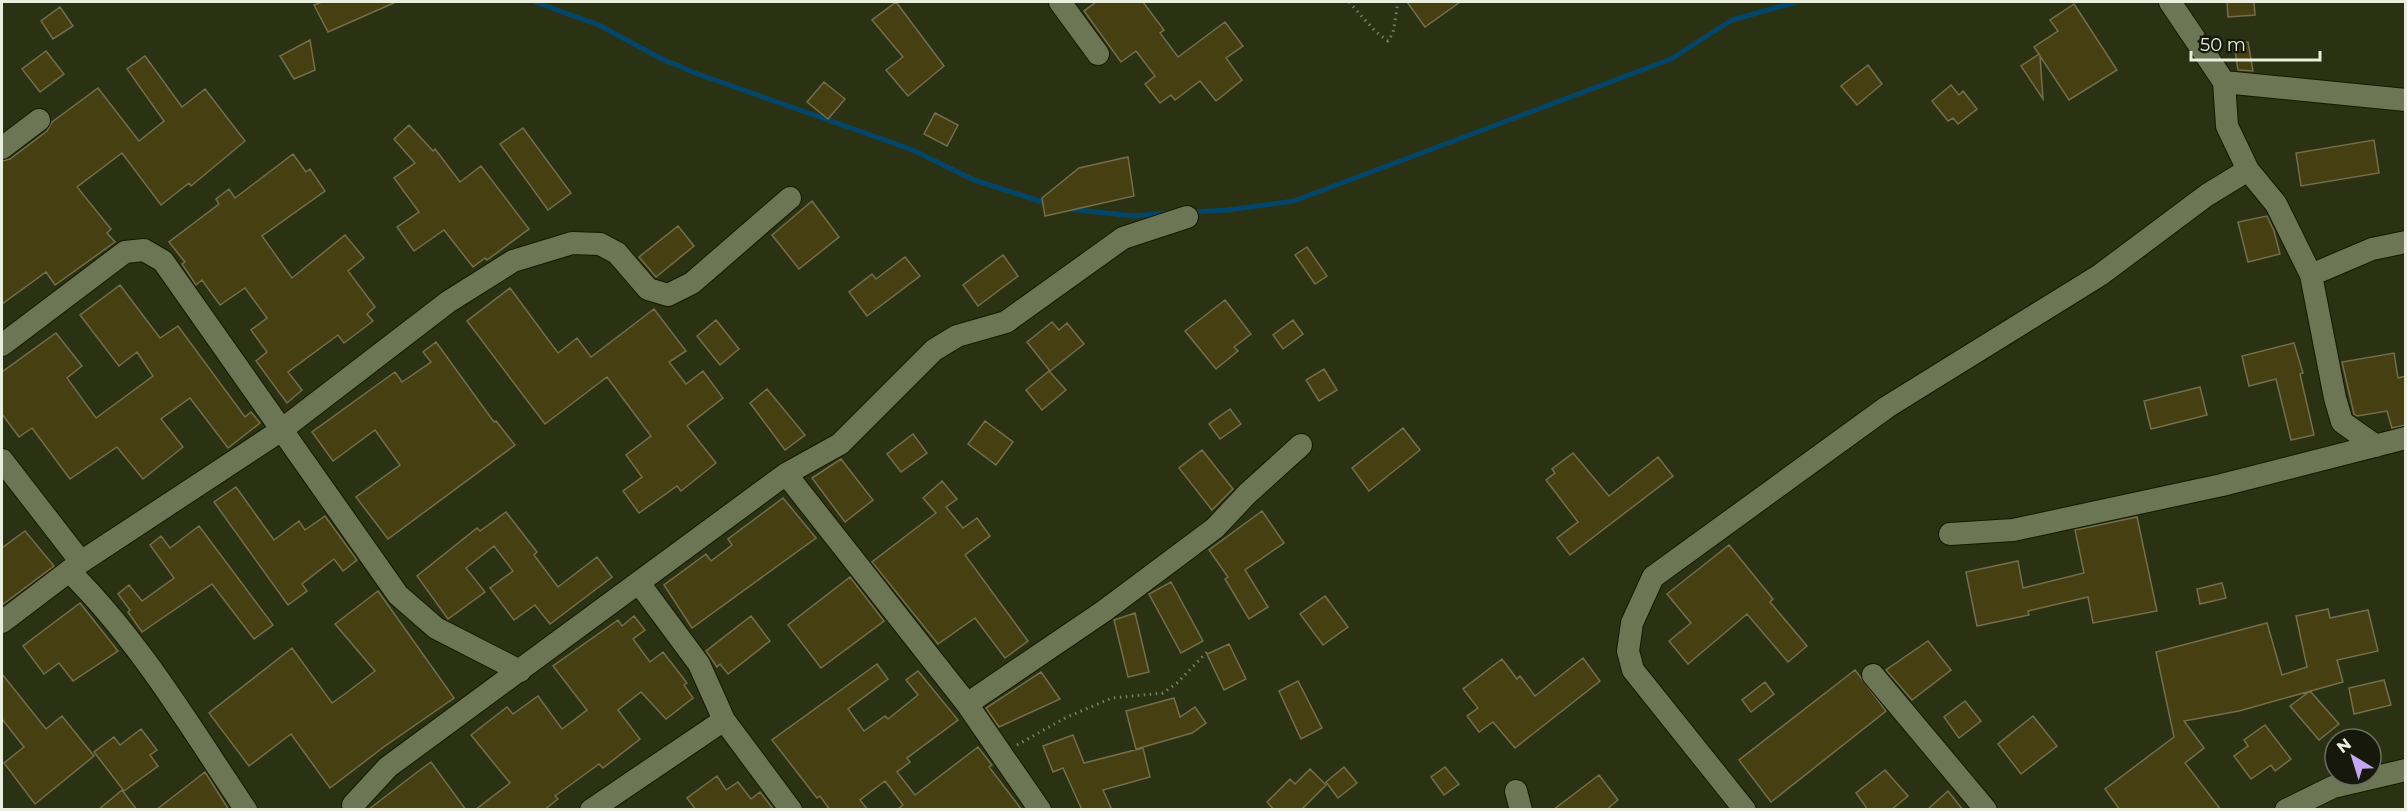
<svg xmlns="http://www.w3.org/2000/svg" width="2407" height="811" viewBox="0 0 2407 811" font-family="Montserrat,sans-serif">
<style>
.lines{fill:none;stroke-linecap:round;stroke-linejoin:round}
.stream{stroke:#044669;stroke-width:5}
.building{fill:#463f12;stroke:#736e4b;stroke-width:1.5}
.minor-casing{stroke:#131a00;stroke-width:24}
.path{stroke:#797f65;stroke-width:3;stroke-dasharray:1.5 4.5;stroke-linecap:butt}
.minor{stroke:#6c7554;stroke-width:22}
</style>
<rect width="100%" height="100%" fill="#2b3213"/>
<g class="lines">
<path class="stream" d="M 535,2 L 599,25 L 662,59 L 698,74 L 913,150 L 974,180 L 1049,204
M 1069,209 L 1134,216 L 1168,213
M 1192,212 L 1228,210 L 1294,201 L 1671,59 L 1732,20 L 1797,2"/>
</g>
<path class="building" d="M 322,2 L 396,2 L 328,32 L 314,5 Z
M 896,2 L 944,66 L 908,96 L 886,70 L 903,57 L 872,20 Z
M 1096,2 L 1143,2 L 1164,30 L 1160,33 L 1178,57 L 1225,22 L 1243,46 L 1226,58 L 1242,80 L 1216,101 L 1200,81 L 1175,100 L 1171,95 L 1160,103 L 1145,84 L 1155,76 L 1136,51 L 1121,62 L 1084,11 Z
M 1407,2 L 1460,2 L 1425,27 Z
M 2227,2 L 2254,2 L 2255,15 L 2228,17 Z
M 2074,4 L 2117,70 L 2069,100 L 2040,56 L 2043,99 L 2021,66 L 2039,54 L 2034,47 L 2058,31 L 2050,20 Z
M 60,7 L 73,26 L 53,39 L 41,21 Z
M 310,40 L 315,70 L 294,79 L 280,56 Z
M 2248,42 L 2253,71 L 2238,70 L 2234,44 Z
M 46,51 L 64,74 L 40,92 L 22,69 Z
M 145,56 L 182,107 L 205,89 L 245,141 L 191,186 L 189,183 L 161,205 L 122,153 L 77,187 L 111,229 L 107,233 L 115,242 L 55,285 L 46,272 L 2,304 L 2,161 L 10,159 L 47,131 L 52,122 L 98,88 L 139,141 L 164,121 L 127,69 Z
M 1868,65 L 1882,84 L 1857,105 L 1841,86 Z
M 824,82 L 845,99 L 828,119 L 807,102 Z
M 1951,85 L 1959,95 L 1963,91 L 1977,109 L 1958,124 L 1953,118 L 1948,121 L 1932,101 Z
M 935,113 L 958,125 L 947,146 L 924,134 Z
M 409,125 L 433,151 L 435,149 L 460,182 L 481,166 L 529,229 L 487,260 L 485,258 L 473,267 L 444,230 L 414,251 L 397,227 L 419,212 L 394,178 L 415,163 L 394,139 Z
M 523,128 L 571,193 L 548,210 L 500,144 Z
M 2374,140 L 2379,173 L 2301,186 L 2296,153 Z
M 293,154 L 306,172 L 310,169 L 325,191 L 262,236 L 292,278 L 345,235 L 364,258 L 348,271 L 375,307 L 367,314 L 373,321 L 344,343 L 338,335 L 288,372 L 302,390 L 287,403 L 256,361 L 267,352 L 251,330 L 267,318 L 245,288 L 220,305 L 202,280 L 196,285 L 182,264 L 185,262 L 169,242 L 219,204 L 216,199 L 229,189 L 235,198 Z
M 1128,157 L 1134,196 L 1045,216 L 1042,198 L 1079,168 Z
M 812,201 L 839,237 L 799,269 L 772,235 Z
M 2267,216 L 2274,231 L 2280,254 L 2248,262 L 2238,222 Z
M 678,226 L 694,246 L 656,277 L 639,257 Z
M 1307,247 L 1327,276 L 1315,284 L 1295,255 Z
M 1003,255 L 1018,276 L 978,306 L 963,285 Z
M 905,257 L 920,276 L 867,316 L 849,292 L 872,274 L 876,279 Z
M 120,285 L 160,338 L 178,326 L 245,417 L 251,412 L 260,423 L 228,448 L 190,398 L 161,419 L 183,447 L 143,479 L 117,447 L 70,479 L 32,428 L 19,437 L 2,414 L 2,372 L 56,333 L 82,366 L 67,378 L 96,418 L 153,376 L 137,352 L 119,366 L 80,315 Z
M 510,288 L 558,353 L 577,338 L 591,357 L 654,309 L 686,351 L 669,362 L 686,384 L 703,371 L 723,398 L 687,426 L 716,463 L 681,491 L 677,486 L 639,513 L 623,491 L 642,477 L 626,455 L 651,436 L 607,377 L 545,424 L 467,321 Z
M 1225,300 L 1251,334 L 1234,347 L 1238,351 L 1216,369 L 1185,331 Z
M 716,320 L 739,349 L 720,365 L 697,336 Z
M 1293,320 L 1303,334 L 1283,349 L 1273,335 Z
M 1052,322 L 1059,330 L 1067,323 L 1084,344 L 1050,371 L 1027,342 Z
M 436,342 L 494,422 L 496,421 L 515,445 L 388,539 L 356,497 L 400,465 L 375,430 L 333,461 L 312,432 L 395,372 L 402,382 L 431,362 L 423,352 Z
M 2294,343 L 2303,373 L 2300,374 L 2314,435 L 2291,440 L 2276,379 L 2249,386 L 2242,356 Z
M 2394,353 L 2398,378 L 2406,376 L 2406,425 L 2392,428 L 2387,411 L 2357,416 L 2354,414 L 2342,362 Z
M 1324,369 L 1337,390 L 1319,401 L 1306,380 Z
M 1049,371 L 1066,390 L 1042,410 L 1026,390 Z
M 2200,387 L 2207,415 L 2151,429 L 2144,401 Z
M 767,389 L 805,435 L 785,450 L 750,403 Z
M 1230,409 L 1241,424 L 1220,439 L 1209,424 Z
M 985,421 L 1013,442 L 996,465 L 968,444 Z
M 1403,428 L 1420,450 L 1369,491 L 1352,468 Z
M 913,434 L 927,453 L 901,472 L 887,454 Z
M 1202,450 L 1233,489 L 1212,510 L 1179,468 Z
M 1573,453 L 1609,496 L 1658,457 L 1673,476 L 1570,555 L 1557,538 L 1578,522 L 1546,480 L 1555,473 L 1552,469 Z
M 841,459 L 873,500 L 845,522 L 812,478 Z
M 942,481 L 957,499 L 946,507 L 963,528 L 977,518 L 990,536 L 965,555 L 1028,641 L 1005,658 L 975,618 L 938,644 L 872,562 L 936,513 L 923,498 Z
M 236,487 L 274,540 L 299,521 L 305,530 L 325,516 L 357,560 L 343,571 L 334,559 L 302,584 L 307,591 L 288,605 L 214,502 Z
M 783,498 L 816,538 L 692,628 L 664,585 L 706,554 L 711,561 L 732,545 L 728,539 Z
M 1262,511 L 1284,543 L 1245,570 L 1268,607 L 1249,619 L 1225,579 L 1228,577 L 1209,550 Z
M 506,512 L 537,552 L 534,555 L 558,587 L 597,557 L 612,577 L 550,624 L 535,605 L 514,620 L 490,588 L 513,571 L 494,546 L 466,568 L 485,592 L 448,619 L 417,576 L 477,528 L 480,531 Z
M 2137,517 L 2157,611 L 2093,623 L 2088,597 L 2028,611 L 2029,615 L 1977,626 L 1966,572 L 2018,561 L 2023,588 L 2084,573 L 2075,530 Z
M 199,526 L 273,625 L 254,639 L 212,584 L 142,632 L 128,612 L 130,610 L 118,594 L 129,585 L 142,601 L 174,578 L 150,545 L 161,536 L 170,548 Z
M 25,531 L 54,566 L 2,605 L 2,548 Z
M 1729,545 L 1773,599 L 1770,602 L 1807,646 L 1788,662 L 1747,614 L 1688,664 L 1669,641 L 1691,623 L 1667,594 Z
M 850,577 L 884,621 L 821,668 L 788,625 Z
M 1171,582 L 1203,641 L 1181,653 L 1149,594 Z
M 2222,583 L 2226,598 L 2200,604 L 2197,589 Z
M 378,591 L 454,698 L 385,746 L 330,788 L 291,734 L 249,766 L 209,713 L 292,648 L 332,703 L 346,693 L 375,671 L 335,624 Z
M 1325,596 L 1348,627 L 1323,645 L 1300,614 Z
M 80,603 L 118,651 L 73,681 L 59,663 L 44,674 L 23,646 Z
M 2328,609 L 2330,618 L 2368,610 L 2378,651 L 2337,660 L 2343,682 L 2239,711 L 2184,721 L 2204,748 L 2185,763 L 2221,810 L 2120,810 L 2105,789 L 2174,737 L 2156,652 L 2267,623 L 2282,675 L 2307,667 L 2296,616 Z
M 1135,613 L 1149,672 L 1128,677 L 1114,620 Z
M 634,616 L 645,630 L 633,639 L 650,662 L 663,652 L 687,683 L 684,685 L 693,698 L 666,719 L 641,692 L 618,710 L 640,739 L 603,768 L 599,764 L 555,796 L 558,799 L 544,810 L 475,810 L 510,783 L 471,735 L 507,707 L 513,714 L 538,696 L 562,729 L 587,710 L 553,666 L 618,620 L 622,626 Z
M 751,616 L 770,641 L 728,674 L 720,664 L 717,667 L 706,651 Z
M 1928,641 L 1951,670 L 1912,700 L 1886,670 Z
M 1229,644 L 1246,679 L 1224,690 L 1207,654 Z
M 1583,658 L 1600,681 L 1515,748 L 1493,722 L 1479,732 L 1467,716 L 1478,708 L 1463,689 L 1502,659 L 1517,679 L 1520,676 L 1535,696 Z
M 877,664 L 888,679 L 848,709 L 864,731 L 885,716 L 888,719 L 918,695 L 906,680 L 918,671 L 958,720 L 907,758 L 910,762 L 897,772 L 915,795 L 978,747 L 992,765 L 989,767 L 1022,810 L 897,810 L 903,805 L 885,781 L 860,800 L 868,810 L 830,810 L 820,796 L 817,798 L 772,740 Z
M 1855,670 L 1886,711 L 1771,802 L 1739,760 Z
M 1041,672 L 1060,699 L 999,727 L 986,708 Z
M 2,674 L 46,729 L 62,716 L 94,756 L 35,804 L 4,763 L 24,747 L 2,719 Z
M 2384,680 L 2391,705 L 2354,714 L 2349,688 Z
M 1298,681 L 1322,728 L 1301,739 L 1279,691 Z
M 1765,682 L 1774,694 L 1751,712 L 1742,700 Z
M 2310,691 L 2339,724 L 2319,740 L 2290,706 Z
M 1174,698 L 1180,717 L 1195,707 L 1206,723 L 1192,733 L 1136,749 L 1126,711 Z
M 1965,701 L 1981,721 L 1959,738 L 1944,717 Z
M 2033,716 L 2057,746 L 2021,774 L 1998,744 Z
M 2265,725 L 2291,759 L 2275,771 L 2271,765 L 2251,779 L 2234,756 L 2248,746 L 2244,740 Z
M 141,729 L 157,750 L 150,755 L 158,766 L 124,791 L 94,752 L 114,737 L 120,745 Z
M 1073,735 L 1084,763 L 1143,748 L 1150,777 L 1103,790 L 1112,810 L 1082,810 L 1063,768 L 1053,772 L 1043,746 Z
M 431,762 L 466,810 L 368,810 L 416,773 Z
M 1344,767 L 1357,783 L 1338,798 L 1326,782 Z
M 1445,767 L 1459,784 L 1444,795 L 1431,777 Z
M 1310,769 L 1326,785 L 1301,810 L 1274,810 L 1267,802 L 1290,779 L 1295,784 Z
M 1885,770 L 1908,796 L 1891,810 L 1868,810 L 1856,793 Z
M 205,772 L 229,810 L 156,810 Z
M 1599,775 L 1618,800 L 1606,810 L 1553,810 Z
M 717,776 L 726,790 L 738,782 L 751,799 L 760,792 L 774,810 L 696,810 L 687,798 Z
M 122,790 L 137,810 L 98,810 Z
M 1948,791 L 1963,810 L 1927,810 Z"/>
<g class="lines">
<g class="minor-casing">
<path id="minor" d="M 1060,2 L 1098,54
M 2170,2 L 2224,82 L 2227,126 L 2248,170 L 2276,204 L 2311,275 L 2335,398 L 2342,422 L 2376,446
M 2224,82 L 2406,100
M 2,148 L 39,120
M 2311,275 L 2372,249 L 2406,242
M 2,345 L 125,252 L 144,250 L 163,261 L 398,595 L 436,628 L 520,671
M 2,460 L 81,562
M 786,474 L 967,704 L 1040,810
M 1950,534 L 2013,530 L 2222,485 L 2406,438
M 69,571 C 139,640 191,728 246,810
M 639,583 L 699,664 L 724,720
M 2,622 L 81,562 L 280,431 L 448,302 L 513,261 L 572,243 L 600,244 L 617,253 L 648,289 L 668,295 L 692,283 L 790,198
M 1873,675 L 1986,810
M 967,704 L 1104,611 L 1215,528 L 1247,494 L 1301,445
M 1516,791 L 1521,810
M 353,805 L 388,767 L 786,474 L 840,444 L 934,350 L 957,336 L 1006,322 L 1123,238 L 1187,217
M 591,810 L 724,720 L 791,810
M 1745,810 L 1633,670 L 1628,651 L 1632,623 L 1653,577 L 1887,407 L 2100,275 L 2207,195 L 2248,170
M 2286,810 L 2333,787 L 2406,770"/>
</g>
<path class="path" d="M 1349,2 L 1376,32 L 1388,41 L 1393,33 L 1398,2
M 1017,745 L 1067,717 L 1112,698 L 1163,693 L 1177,683 L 1208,651"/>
<use href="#minor" class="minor"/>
</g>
<rect width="2407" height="811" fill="none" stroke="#e9efdc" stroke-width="6"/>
<g transform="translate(2353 757) rotate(322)"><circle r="28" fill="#15180b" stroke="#6a6e5f" stroke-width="1.5"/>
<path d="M0-4.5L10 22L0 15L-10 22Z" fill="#c3a7f2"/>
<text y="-9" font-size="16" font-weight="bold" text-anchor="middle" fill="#e9efdc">N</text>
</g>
<path d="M2191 51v9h129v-9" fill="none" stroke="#e9efdc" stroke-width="3"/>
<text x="2200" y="51" font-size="18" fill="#e9efdc" stroke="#15180b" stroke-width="4.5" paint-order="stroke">50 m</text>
</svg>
